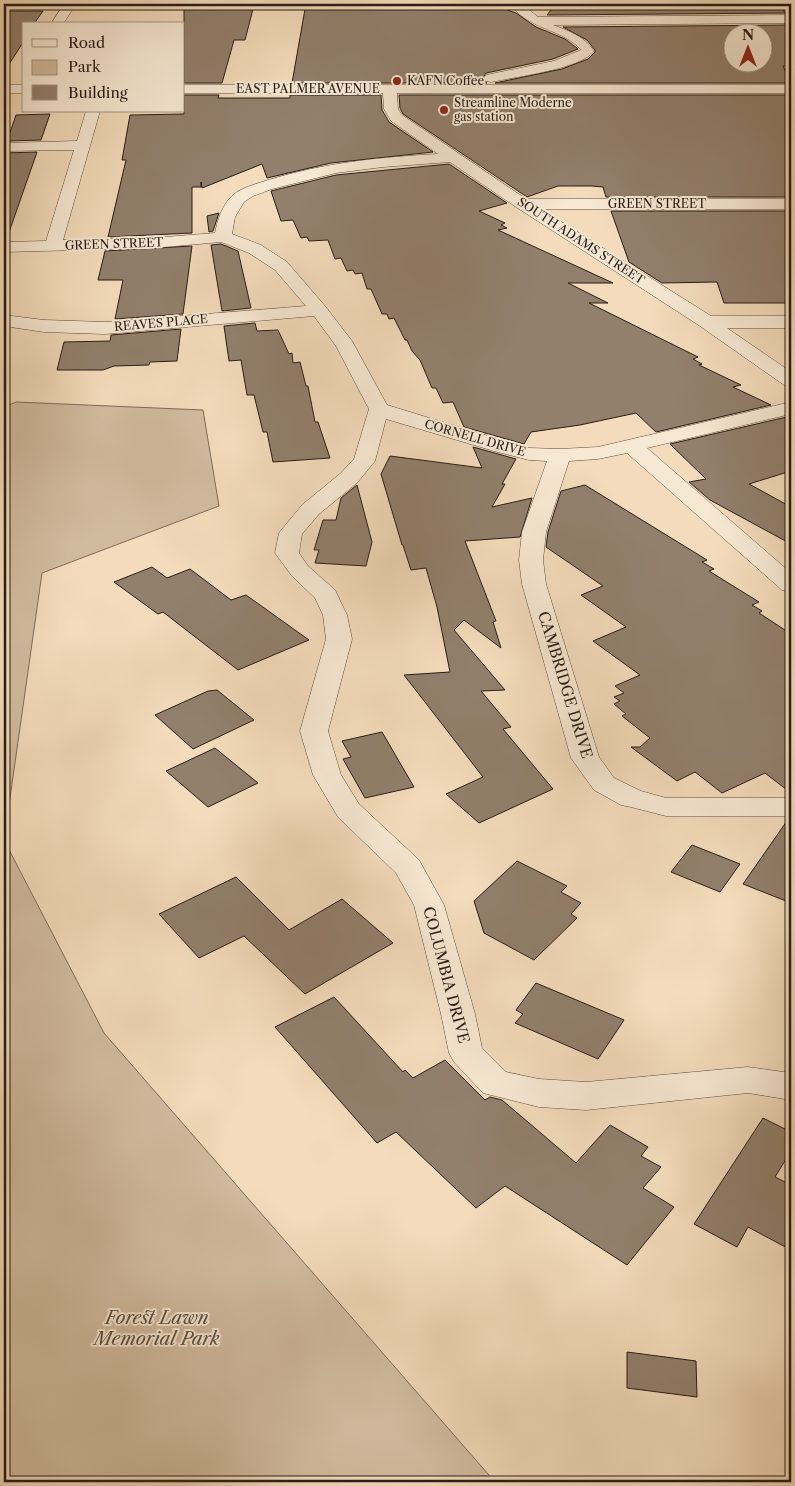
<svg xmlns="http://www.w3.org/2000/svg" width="795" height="1486" viewBox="0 0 795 1486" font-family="'Libre Caslon Text',serif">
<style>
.green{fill:#d1bb9f;stroke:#7d6c5b}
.building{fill:#927f6c;stroke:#291c17;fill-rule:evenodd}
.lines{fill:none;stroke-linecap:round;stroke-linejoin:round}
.minor-casing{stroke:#5c4c40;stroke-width:1}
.minor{fill:#f7e8d3;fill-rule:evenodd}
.poi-dot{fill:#8f2418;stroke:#f7e8d3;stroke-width:2}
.labels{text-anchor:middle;stroke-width:4;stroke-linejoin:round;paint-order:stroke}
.far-poi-label{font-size:12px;fill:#291c17;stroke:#f7e8d3;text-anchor:start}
.far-street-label{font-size:12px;fill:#291c17;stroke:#f7e8d3}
.street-label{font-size:15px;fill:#291c17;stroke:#f7e8d3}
.near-park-label{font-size:18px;font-style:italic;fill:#5b4c40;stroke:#f7e8d3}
</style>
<rect width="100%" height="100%" fill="#f3dbbb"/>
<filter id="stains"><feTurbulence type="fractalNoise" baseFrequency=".004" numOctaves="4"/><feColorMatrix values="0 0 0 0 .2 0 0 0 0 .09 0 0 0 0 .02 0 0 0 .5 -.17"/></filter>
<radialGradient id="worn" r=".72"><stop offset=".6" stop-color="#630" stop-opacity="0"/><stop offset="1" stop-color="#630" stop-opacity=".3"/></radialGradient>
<path class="green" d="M 16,402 L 203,410 L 219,506 L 42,573 L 4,840 L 104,1033 L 495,1482 L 4,1482 L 4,407 Z"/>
<path class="building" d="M 480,4 L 490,4 L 516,13 L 536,27 L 565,39 L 578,49 L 553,59 L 486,73 L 482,79 L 487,83 L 292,83 L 305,9 L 314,9 L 314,6 L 433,6 L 451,9 Z
M 556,4 L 662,4 L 664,9 L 732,9 L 730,6 L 739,6 L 737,4 L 779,4 L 785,13 L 547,15 Z
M 202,5 L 245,5 L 248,9 L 253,9 L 245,40 L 234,40 L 222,83 L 184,83 L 184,7 Z
M 4,11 L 43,11 L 34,24 L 24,24 L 24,41 L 4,72 Z
M 791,25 L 791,66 L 783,66 L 791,83 L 495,83 L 562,69 L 588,59 L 595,52 L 595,50 L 587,40 L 563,27 ZM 732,32 L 762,32 L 762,62 L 732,62 Z
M 184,95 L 219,95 L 218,98 L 290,98 L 290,95 L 381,95 L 382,110 L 389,122 L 433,152 L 331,163 L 267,178 L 262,164 L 202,188 L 201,182 L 201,187 L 192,187 L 192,233 L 108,237 L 126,160 L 122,160 L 130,115 L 184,114 Z
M 399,95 L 791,95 L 791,197 L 606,197 L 603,187 L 592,186 L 558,186 L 527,197 L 403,114 L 400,108 Z
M 50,114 L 41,140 L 7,141 L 16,115 Z
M 37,152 L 7,238 L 4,238 L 4,153 Z
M 449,164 L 507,203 L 479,211 L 505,223 L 501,225 L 507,228 L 498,230 L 613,283 L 568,283 L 608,303 L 589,303 L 698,357 L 693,359 L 702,364 L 699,365 L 741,385 L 733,387 L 771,405 L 656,432 L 636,413 L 580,425 L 531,432 L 524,444 L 464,427 L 453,402 L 443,403 L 436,388 L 432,388 L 420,360 L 412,351 L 407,340 L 405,340 L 394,318 L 389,319 L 387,314 L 382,314 L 371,289 L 367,289 L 362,273 L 355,274 L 353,270 L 347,271 L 341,258 L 335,259 L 328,240 L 309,241 L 307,237 L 301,238 L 293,220 L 281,221 L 271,191 L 336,175 Z
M 611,211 L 791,211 L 791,303 L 724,303 L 717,282 L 662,283 L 629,262 Z
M 219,213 L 213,231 L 209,232 L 207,216 Z
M 221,244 L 238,251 L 251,308 L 222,311 L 211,245 Z
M 192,246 L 183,314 L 115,319 L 123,280 L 98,280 L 105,251 Z
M 255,323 L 257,331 L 278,330 L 289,354 L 292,353 L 293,363 L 300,362 L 306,386 L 308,386 L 315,422 L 318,422 L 330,458 L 273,462 L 267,432 L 263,432 L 254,395 L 247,395 L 241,360 L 229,361 L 224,326 Z
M 181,329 L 177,361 L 150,362 L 149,365 L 114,366 L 103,370 L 57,370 L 64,342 L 110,341 L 111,335 Z
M 791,416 L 791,471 L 749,484 L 791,507 L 791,544 L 710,500 L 689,482 L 706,479 L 670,444 Z
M 473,447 L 516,459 L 502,484 L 505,484 L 492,507 L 532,498 L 520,537 L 465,541 L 496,621 L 493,622 L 501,648 L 464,620 L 454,630 L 505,690 L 481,691 L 511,727 L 503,729 L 553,789 L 479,823 L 446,794 L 483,777 L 404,675 L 450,672 L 437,607 L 426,568 L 411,570 L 403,545 L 402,545 L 381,474 L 390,456 L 482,468 Z
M 357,485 L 372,542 L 366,566 L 315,563 L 319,550 L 314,550 L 323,520 L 336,520 L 341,498 Z
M 585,485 L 707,560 L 702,562 L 714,569 L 709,571 L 759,602 L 752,605 L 762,611 L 759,613 L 791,634 L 791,793 L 765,773 L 722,793 L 695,772 L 677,781 L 631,747 L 640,747 L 650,738 L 622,716 L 626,714 L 614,704 L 620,701 L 614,697 L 624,693 L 615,686 L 640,675 L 593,641 L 626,627 L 581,595 L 603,586 L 546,547 L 548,532 L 561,491 Z
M 152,567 L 167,578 L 190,569 L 231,600 L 246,595 L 309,640 L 238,670 L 163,612 L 158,614 L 114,582 Z
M 217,690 L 254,720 L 193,749 L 155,715 L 208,691 Z
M 382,732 L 414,787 L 365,798 L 343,759 L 351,757 L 342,741 Z
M 215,748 L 258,783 L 208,807 L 166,771 Z
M 789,818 L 791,818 L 791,903 L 743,884 Z
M 692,845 L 740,864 L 720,892 L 671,872 Z
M 517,861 L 567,886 L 561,892 L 581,903 L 571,914 L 577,918 L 534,960 L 484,933 L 474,901 Z
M 236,877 L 289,930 L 342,899 L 393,943 L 305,994 L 244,936 L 199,958 L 159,914 Z
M 536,983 L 624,1020 L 598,1059 L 515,1023 L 523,1014 L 516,1010 Z
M 334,997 L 403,1072 L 405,1070 L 413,1078 L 445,1060 L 485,1100 L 490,1097 L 502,1100 L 576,1163 L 610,1125 L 648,1147 L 641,1156 L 661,1167 L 643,1188 L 674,1207 L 627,1265 L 505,1186 L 476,1208 L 396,1132 L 377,1143 L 275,1027 Z
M 763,1118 L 791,1132 L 791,1151 L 775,1177 L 791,1185 L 791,1250 L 748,1227 L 737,1247 L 694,1224 Z
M 627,1352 L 696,1361 L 697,1397 L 627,1388 Z"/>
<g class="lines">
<g class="minor-casing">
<path id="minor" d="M 64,4 L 76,4 L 63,24 L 51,24 Z
M 510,4 L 522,4 L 538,17 L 791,15 L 791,23 L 553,25 C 569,31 584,36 594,51 C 581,69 514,77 491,82 L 486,81 L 484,78 L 486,75 L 554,61 L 581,50 C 564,29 530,31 510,4 Z
M 4,85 L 24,85 L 24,93 L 4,93 Z
M 184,85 L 791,85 L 791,93 L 397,93 L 398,109 L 402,115 L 526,199 L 791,199 L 791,209 L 541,209 L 711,316 L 791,316 L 791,328 L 727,328 L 791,372 L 791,387 L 784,385 L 700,326 L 516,207 L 450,162 L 383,167 L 336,173 L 272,189 L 253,196 L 244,202 L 235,217 L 232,234 L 261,245 L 287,262 L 325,306 L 352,341 L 387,405 L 508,442 L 529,448 L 560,449 L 598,447 L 791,402 L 791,414 L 647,448 L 791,573 L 791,592 L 782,590 L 627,453 L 598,459 L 569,461 L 546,532 L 543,560 L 546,584 L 599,757 L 614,778 L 641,791 L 666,798 L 791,798 L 791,816 L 666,816 L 631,807 L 621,805 L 594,790 L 571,758 L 522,584 L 519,560 L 522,532 L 547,461 L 529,460 L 494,451 L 386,419 L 375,461 L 357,483 L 319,514 L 302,534 L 299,553 L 308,566 L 335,590 L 347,615 L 352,639 L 328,731 L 341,775 L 359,804 L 419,860 L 444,905 L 475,1014 L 482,1048 L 506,1072 L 539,1079 L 586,1082 L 748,1067 L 791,1073 L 791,1100 L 748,1093 L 586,1110 L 539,1107 L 483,1093 L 454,1062 L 449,1053 L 441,1014 L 414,905 L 396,873 L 338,817 L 313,775 L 300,731 L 326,639 L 323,615 L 315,598 L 292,576 L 275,553 L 279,533 L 283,528 L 303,504 L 341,473 L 354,459 L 369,409 L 336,346 L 314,316 L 105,334 L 44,332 L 4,326 L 4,315 L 44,320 L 105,322 L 306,306 L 275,270 L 249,253 L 221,242 L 153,248 L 4,252 L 4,242 L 46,241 L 74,150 L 4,151 L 4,143 L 77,141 L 86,111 L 100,111 L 63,240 L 153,238 L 215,233 C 218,219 222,205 233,195 C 242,187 257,184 268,180 C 323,163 381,157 438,154 L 391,121 L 384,109 L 383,93 L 184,93 Z"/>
</g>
<use href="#minor" class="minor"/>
</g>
<g class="poi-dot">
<circle cx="397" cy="81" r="5"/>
<circle cx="444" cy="110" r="5"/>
</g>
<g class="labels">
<g class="far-poi-label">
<text x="407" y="85">KAFN Coffee</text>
<text x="454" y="107">Streamline Moderne<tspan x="454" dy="14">gas station</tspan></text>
</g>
<g class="far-street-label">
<text x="308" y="93">EAST PALMER AVENUE</text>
<text x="657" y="208">GREEN STREET</text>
<text transform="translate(581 241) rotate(33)" y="4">SOUTH ADAMS STREET</text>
<text transform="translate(114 244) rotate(-2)" y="4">GREEN STREET</text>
<text transform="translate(161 323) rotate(-5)" y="4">REAVES PLACE</text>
<text transform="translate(475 438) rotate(16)" y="4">CORNELL DRIVE</text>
</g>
<g class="street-label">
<text transform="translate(565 685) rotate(73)" y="5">CAMBRIDGE DRIVE</text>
<text transform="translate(446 975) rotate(75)" y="5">COLUMBIA DRIVE</text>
</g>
<g class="near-park-label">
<text x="157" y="1324">Forest Lawn<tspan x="157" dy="21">Memorial Park</tspan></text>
</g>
</g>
<rect width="795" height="1486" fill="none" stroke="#f3dbbb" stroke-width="20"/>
<rect x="5" y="5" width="785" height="1476" fill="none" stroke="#291c17" stroke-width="2.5"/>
<rect x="10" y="10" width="775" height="1466" fill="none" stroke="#291c17"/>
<rect x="22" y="22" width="162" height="90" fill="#f7e8d3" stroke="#a59688"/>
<rect x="32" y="39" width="25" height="8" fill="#f7e8d3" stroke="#a59688"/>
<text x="68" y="48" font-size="15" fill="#291c17">Road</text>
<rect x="32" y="60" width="25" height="15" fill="#d1bb9f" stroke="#a59688"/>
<text x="68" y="72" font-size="15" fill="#291c17">Park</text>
<rect x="32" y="85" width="25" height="15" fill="#927f6c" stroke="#a59688"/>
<text x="68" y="98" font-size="15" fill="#291c17">Building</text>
<g transform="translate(748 48)"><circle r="24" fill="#f7e8d3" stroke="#a59688"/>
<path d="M0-4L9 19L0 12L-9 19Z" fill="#8f2418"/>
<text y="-8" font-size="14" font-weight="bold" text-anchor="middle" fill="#291c17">N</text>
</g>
<rect width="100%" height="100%" filter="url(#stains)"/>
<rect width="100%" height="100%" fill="url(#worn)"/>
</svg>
